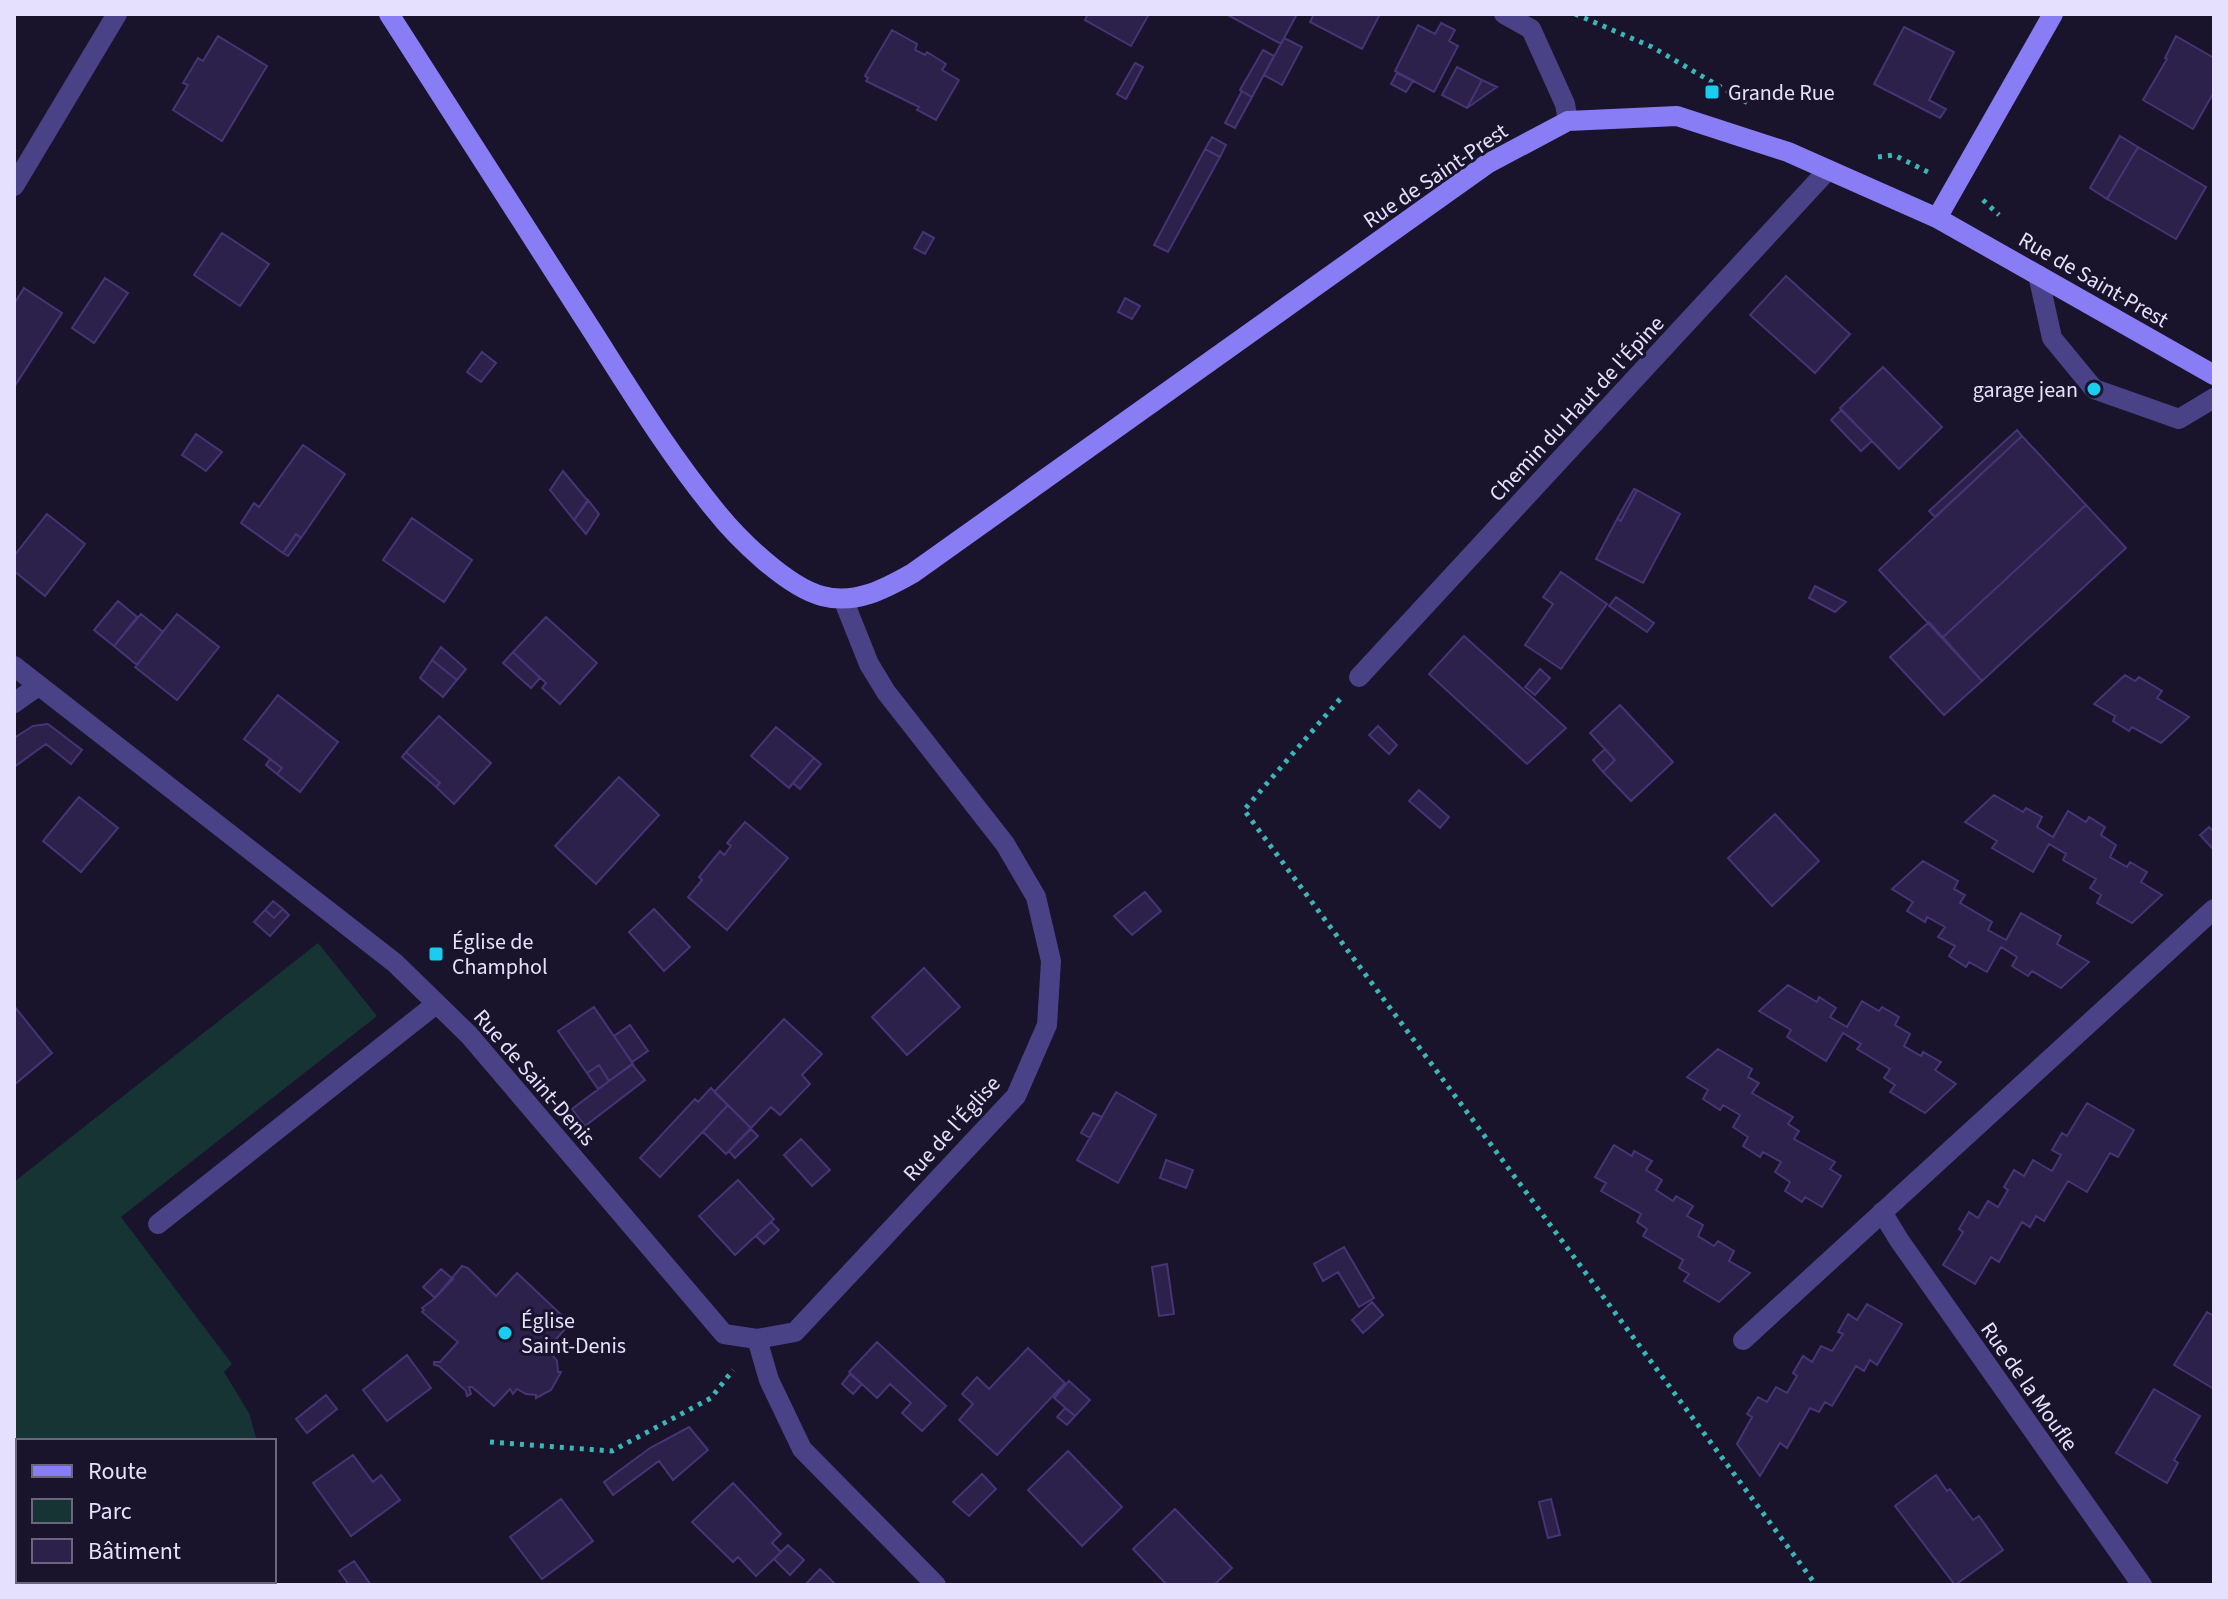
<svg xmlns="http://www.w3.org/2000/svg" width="2228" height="1599" viewBox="0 0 2228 1599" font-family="'Source Sans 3',sans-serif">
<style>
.green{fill:#173435}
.building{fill:#2c214b;stroke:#463475;stroke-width:2}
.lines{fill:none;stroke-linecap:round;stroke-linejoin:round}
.path{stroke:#3ab6b7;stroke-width:5;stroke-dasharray:4 6;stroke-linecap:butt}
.lane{stroke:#494287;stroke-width:20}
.street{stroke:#494287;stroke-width:20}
.secondary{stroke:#897df6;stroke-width:20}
.poi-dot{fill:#19ccf0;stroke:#19132b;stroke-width:3}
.labels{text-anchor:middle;stroke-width:6;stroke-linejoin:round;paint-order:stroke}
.poi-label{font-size:22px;fill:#e5e0fd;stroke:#19132b;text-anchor:start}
.street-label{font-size:22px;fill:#e5e0fd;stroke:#19132b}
</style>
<rect width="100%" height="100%" fill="#19132b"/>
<path class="green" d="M 318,943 L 377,1016 L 121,1217 L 232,1364 L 224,1372 L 249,1413 L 257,1441 L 18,1441 L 18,1581 L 196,1581 L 190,1585 L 14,1585 L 14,1182 Z"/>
<path class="building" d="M 1088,14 L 1149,14 L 1131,46 L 1085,20 Z
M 1226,14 L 1297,14 L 1281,44 Z
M 1314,14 L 1380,14 L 1362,49 L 1310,22 Z
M 1441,23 L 1455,30 L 1449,41 L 1458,46 L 1434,92 L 1395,71 L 1418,25 L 1435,34 Z
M 1904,27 L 1954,52 L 1929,100 L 1946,109 L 1940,118 L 1874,84 Z
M 892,30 L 917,44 L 915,50 L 925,55 L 927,52 L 946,64 L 942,70 L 959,80 L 936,120 L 917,110 L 919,107 L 866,81 L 868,78 L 865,76 Z
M 218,36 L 267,66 L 222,141 L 173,110 L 188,85 L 183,83 L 198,58 L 203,61 Z
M 2176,36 L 2214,58 L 2214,92 L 2193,129 L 2143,100 L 2167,59 L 2165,58 Z
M 1284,38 L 1302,47 L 1282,85 L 1264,75 Z
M 1263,50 L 1274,56 L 1252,97 L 1240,90 Z
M 1135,63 L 1143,67 L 1126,99 L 1117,94 Z
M 1457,67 L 1482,80 L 1467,108 L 1442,95 Z
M 1397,73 L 1413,81 L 1406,92 L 1391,84 Z
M 1482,80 L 1497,87 L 1467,108 Z
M 1242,91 L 1252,97 L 1235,128 L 1225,123 Z
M 2120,136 L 2138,147 L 2107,199 L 2090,188 Z
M 1212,137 L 1226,145 L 1220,157 L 1205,149 Z
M 2138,147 L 2206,187 L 2176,239 L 2107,199 Z
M 1205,149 L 1220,157 L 1168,252 L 1154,245 Z
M 923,232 L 934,238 L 925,254 L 914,248 Z
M 222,233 L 269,264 L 240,306 L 194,275 Z
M 1786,276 L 1850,334 L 1815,373 L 1750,315 Z
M 105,278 L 128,293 L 94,343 L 72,328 Z
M 24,288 L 62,313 L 14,387 L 14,304 Z
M 1125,298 L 1140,306 L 1132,319 L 1118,312 Z
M 482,352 L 496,363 L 481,382 L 467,372 Z
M 1883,367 L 1942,427 L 1899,469 L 1840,408 Z
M 1841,410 L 1872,441 L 1861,451 L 1831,420 Z
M 2017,430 L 2022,436 L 1935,517 L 1929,511 Z
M 196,434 L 222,452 L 206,471 L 182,455 Z
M 2022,436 L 2086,505 L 1942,638 L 1879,570 Z
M 303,445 L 345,474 L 301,538 L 296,534 L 283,553 L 241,523 L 254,503 L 259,507 Z
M 563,471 L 588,501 L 574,520 L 550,490 Z
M 1634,489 L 1637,490 L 1621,521 L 1617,519 Z
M 1637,490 L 1680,514 L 1643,583 L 1596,559 L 1617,519 L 1621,521 Z
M 588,500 L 599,514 L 586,534 L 574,520 Z
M 2086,505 L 2126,548 L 1982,681 L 1942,638 Z
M 47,514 L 85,544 L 45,596 L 14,571 L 14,556 Z
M 412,518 L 472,560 L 444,602 L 383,560 Z
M 296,534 L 301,538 L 288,556 L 283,553 Z
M 1561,572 L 1607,604 L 1561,669 L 1525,645 L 1553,604 L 1543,597 Z
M 1815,586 L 1846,602 L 1835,612 L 1809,598 Z
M 1616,597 L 1654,623 L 1647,632 L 1609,606 Z
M 118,601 L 137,617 L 114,646 L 94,630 Z
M 141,614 L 163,632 L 137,665 L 114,646 Z
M 177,614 L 219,647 L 177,700 L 135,667 Z
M 546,617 L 597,663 L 560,704 L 542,688 L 546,683 L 513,652 Z
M 1929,622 L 1982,681 L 1944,715 L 1890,657 Z
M 1464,636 L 1566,728 L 1527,764 L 1429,674 Z
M 441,647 L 466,669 L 457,680 L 432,660 Z
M 513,652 L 540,678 L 531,688 L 503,663 Z
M 432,660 L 457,680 L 443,697 L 420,678 Z
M 1540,669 L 1550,678 L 1535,695 L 1525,687 Z
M 2125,675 L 2135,681 L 2139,677 L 2162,691 L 2157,698 L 2189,717 L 2161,743 L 2132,727 L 2129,731 L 2113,721 L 2115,716 L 2094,704 Z
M 278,695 L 338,742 L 300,792 L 277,774 L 282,768 L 244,739 Z
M 1620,705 L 1673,762 L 1631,801 L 1603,772 L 1615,760 L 1590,733 Z
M 439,716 L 491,763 L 454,804 L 436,787 L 440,783 L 406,752 Z
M 48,724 L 82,750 L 71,764 L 46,744 L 14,767 L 14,738 L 33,726 Z
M 1378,726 L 1397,745 L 1389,754 L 1369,735 Z
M 776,727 L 814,758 L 789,788 L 751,756 Z
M 1605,749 L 1615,760 L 1603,772 L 1593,760 Z
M 406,752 L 440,783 L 436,787 L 402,757 Z
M 814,758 L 821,764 L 800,789 L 793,783 Z
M 270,759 L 282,768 L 277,774 L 266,765 Z
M 619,777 L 659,815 L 596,884 L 555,846 Z
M 1419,790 L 1449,817 L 1440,828 L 1409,801 Z
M 1994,795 L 2023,812 L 2026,808 L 2042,817 L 2037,827 L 2053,837 L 2068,811 L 2086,822 L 2089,817 L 2105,827 L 2101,835 L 2116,845 L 2110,857 L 2127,867 L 2130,862 L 2147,872 L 2141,882 L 2162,895 L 2132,923 L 2097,903 L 2101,895 L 2090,888 L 2096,879 L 2063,860 L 2066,854 L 2049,844 L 2033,872 L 1992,848 L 1997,841 L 1965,822 Z
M 79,797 L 118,828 L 81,872 L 43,841 Z
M 1775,814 L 1819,861 L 1772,906 L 1728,858 Z
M 745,822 L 788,858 L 727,930 L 688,897 L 702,880 L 699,877 L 720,851 L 724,855 L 731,846 L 727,843 Z
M 2209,827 L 2214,832 L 2212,848 L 2200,835 Z
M 1923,861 L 1958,881 L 1954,889 L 1965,895 L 1960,903 L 1992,922 L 1988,930 L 2006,940 L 2021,913 L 2061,936 L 2057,944 L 2089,962 L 2061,988 L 2032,971 L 2028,976 L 2012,966 L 2017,957 L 2001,947 L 1987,972 L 1969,962 L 1966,967 L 1949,956 L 1955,946 L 1938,937 L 1945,927 L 1927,917 L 1925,922 L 1907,911 L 1913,902 L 1892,889 Z
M 1145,892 L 1161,911 L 1132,935 L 1114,916 Z
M 273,901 L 283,909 L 274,918 L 265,910 Z
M 283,909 L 289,915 L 270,936 L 254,922 L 265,910 L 274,918 Z
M 654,909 L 690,947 L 664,971 L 629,932 Z
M 924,968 L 960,1007 L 907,1055 L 872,1017 Z
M 1788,985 L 1817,1002 L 1819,997 L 1836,1008 L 1830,1017 L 1847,1027 L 1862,1001 L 1879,1011 L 1882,1007 L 1899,1017 L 1895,1025 L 1910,1034 L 1904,1046 L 1921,1056 L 1923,1052 L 1941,1062 L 1935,1070 L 1956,1084 L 1925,1113 L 1890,1092 L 1895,1085 L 1884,1078 L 1890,1069 L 1857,1049 L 1861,1044 L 1843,1033 L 1826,1061 L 1787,1037 L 1791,1030 L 1759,1011 Z
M 14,1006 L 52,1053 L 14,1085 Z
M 594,1007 L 633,1064 L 609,1081 L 599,1065 L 587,1073 L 558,1031 Z
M 784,1019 L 822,1054 L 802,1075 L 810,1084 L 780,1115 L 771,1107 L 751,1128 L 714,1092 Z
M 630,1025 L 648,1051 L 632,1062 L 614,1036 Z
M 1718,1049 L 1752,1069 L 1748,1077 L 1759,1083 L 1752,1093 L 1793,1117 L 1788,1124 L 1799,1131 L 1794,1139 L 1835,1162 L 1830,1169 L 1841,1176 L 1822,1207 L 1805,1197 L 1802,1202 L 1785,1191 L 1790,1182 L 1775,1172 L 1781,1162 L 1763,1152 L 1760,1157 L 1743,1146 L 1748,1137 L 1733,1127 L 1740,1115 L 1723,1105 L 1720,1110 L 1703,1099 L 1708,1090 L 1687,1077 Z
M 632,1064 L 645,1080 L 585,1126 L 572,1109 Z
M 599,1065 L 609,1081 L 598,1089 L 587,1073 Z
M 711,1088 L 728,1105 L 660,1177 L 640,1158 L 695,1099 L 698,1102 Z
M 1116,1092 L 1156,1115 L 1118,1183 L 1077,1160 Z
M 2087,1103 L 2134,1130 L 2118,1157 L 2110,1153 L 2087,1192 L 2068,1181 L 2044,1221 L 2036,1216 L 2030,1227 L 2022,1222 L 1999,1262 L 1991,1257 L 1975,1284 L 1943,1265 L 1963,1232 L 1959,1229 L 1969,1212 L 1978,1218 L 1988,1201 L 1998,1207 L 2008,1190 L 2004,1187 L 2014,1170 L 2024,1176 L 2033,1160 L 2052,1171 L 2061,1155 L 2052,1150 L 2062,1133 L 2067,1136 Z
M 728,1105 L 751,1128 L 726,1154 L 703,1132 Z
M 1093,1113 L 1102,1117 L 1090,1138 L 1081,1133 Z
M 751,1129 L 758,1136 L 735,1158 L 729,1151 Z
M 801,1139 L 830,1170 L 812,1186 L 784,1155 Z
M 1614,1145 L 1632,1156 L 1634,1151 L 1652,1161 L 1646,1170 L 1662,1180 L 1656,1190 L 1673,1201 L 1676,1196 L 1693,1206 L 1687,1216 L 1703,1225 L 1698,1236 L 1714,1246 L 1718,1241 L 1734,1251 L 1729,1261 L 1750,1273 L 1719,1302 L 1684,1281 L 1689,1274 L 1679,1268 L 1683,1260 L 1643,1236 L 1647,1229 L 1637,1222 L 1641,1214 L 1601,1191 L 1606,1183 L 1595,1177 Z
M 1166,1160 L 1193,1170 L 1186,1188 L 1160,1178 Z
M 738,1180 L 774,1219 L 735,1255 L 699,1216 Z
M 771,1222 L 779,1230 L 764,1244 L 756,1236 Z
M 1344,1247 L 1374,1298 L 1359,1307 L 1338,1272 L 1323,1281 L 1314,1264 Z
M 1167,1264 L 1174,1314 L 1159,1316 L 1152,1267 Z
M 462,1266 L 468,1268 L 496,1296 L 517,1273 L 570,1323 L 552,1344 L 555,1346 L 550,1352 L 557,1361 L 558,1372 L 561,1372 L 551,1390 L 536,1398 L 536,1395 L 526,1394 L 517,1389 L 513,1394 L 510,1389 L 494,1406 L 472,1387 L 469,1387 L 471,1394 L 467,1396 L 466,1391 L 439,1366 L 434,1365 L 434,1362 L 440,1362 L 458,1342 L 422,1312 L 424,1310 L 422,1308 L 435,1298 Z
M 441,1269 L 453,1279 L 435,1298 L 423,1287 Z
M 1372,1302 L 1383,1315 L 1363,1333 L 1352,1320 Z
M 1867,1304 L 1902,1324 L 1877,1365 L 1870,1360 L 1864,1371 L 1856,1366 L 1832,1406 L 1825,1402 L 1819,1412 L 1810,1408 L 1787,1448 L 1780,1443 L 1760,1476 L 1737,1444 L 1752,1417 L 1747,1414 L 1758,1397 L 1767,1402 L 1776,1387 L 1787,1393 L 1797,1376 L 1793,1373 L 1803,1356 L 1812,1362 L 1821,1346 L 1832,1351 L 1843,1334 L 1838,1332 L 1848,1314 L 1857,1320 Z
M 2207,1312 L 2214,1316 L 2214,1389 L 2174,1365 Z
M 877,1342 L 946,1406 L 922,1431 L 902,1413 L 911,1403 L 890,1384 L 877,1398 L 849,1372 Z
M 1028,1348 L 1065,1383 L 997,1455 L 959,1420 L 973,1404 L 962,1394 L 977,1377 L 989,1389 Z
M 407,1355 L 431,1388 L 387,1421 L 363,1390 Z
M 850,1374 L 862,1384 L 853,1394 L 842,1384 Z
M 1069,1381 L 1090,1400 L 1075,1416 L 1054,1398 Z
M 2154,1389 L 2200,1416 L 2174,1460 L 2178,1463 L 2167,1483 L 2116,1453 Z
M 326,1395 L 337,1409 L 307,1433 L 296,1419 Z
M 1065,1408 L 1075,1416 L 1067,1425 L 1057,1417 Z
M 689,1427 L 708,1450 L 673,1480 L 659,1461 L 613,1495 L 604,1482 L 650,1448 Z
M 1068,1451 L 1122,1507 L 1082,1546 L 1028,1490 Z
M 353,1455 L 373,1482 L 381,1475 L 400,1500 L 351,1536 L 313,1483 Z
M 982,1474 L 996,1489 L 969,1516 L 953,1502 Z
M 1936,1475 L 1947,1491 L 1950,1489 L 1973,1520 L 1979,1516 L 2003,1550 L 1955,1585 L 1895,1506 Z
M 733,1483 L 781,1534 L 772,1543 L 781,1552 L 756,1576 L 738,1557 L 733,1562 L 692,1522 Z
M 561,1499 L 593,1541 L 542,1579 L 510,1537 Z
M 1551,1499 L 1560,1535 L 1548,1538 L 1539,1502 Z
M 1175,1509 L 1232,1568 L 1214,1585 L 1167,1585 L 1133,1549 Z
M 788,1545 L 804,1560 L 790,1575 L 774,1559 Z
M 354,1561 L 371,1585 L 349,1585 L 339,1571 Z
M 820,1569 L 836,1585 L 805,1585 Z"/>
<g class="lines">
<path class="path" d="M 1575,14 L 1652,47 L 1748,103
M 1878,157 L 1894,155 L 1928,172
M 1983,200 L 1999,215
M 1340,699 L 1244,810 L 1816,1585
M 490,1442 L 612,1451 L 711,1398 L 733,1370"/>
<path class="lane" d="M 2038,275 L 2052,338 L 2094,389 L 2179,419 L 2214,398
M 158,1224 L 436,1004"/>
<path class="street" d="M 1504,14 L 1531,29 L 1565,104 L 1568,121
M 14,186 L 117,14
M 14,666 L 395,963 L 469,1035 L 724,1334 L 757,1339 L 795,1332 L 1016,1096 L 1047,1025 L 1051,961 L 1036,897 L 1005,844 L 886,692 L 869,664 L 843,599
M 1359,677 L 1828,170
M 14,703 L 38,686
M 1882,1212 L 1899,1240 L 2142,1585
M 757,1339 L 769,1380 L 802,1449 L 936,1585
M 1743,1340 L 2214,909"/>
<path class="secondary" d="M 389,14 C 453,114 518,214 582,315 C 624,380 665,449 715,510 C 737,538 787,587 822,596 C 855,605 885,589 913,573 L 1487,164 L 1568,121 L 1677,116 L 1788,152 L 1937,218 L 2214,375
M 1937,218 L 2053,14"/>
</g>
<g class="poi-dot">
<rect x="1704" y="84" width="16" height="16" rx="4"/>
<circle cx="2094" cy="389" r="8"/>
<rect x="428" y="946" width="16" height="16" rx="4"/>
<circle cx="505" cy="1333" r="8"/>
</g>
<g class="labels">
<g class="poi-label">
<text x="1728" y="100">Grande Rue</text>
<text x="2078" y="397" text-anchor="end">garage jean</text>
<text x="452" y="949">Église de<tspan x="452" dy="25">Champhol</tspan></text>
<text x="521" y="1328">Église<tspan x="521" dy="25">Saint-Denis</tspan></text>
</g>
<g class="street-label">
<text transform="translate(1435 175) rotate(-34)" y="8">Rue de Saint-Prest</text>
<text transform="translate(2094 279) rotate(30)" y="8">Rue de Saint-Prest</text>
<text transform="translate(1576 408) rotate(-47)" y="8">Chemin du Haut de l'Épine</text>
<text transform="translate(535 1077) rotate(49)" y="8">Rue de Saint-Denis</text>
<text transform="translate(951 1128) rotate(-48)" y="8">Rue de l'Église</text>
<text transform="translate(2030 1386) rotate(55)" y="8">Rue de la Moufle</text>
</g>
</g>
<rect width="2228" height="1599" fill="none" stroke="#e5e0fd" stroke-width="32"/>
<rect x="16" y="1439" width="260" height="144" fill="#19132b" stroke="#6b657f" stroke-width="2"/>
<rect x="32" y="1465" width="40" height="12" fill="#897df6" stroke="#6b657f" stroke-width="2"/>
<text x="88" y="1479" font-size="24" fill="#e5e0fd">Route</text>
<rect x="32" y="1499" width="40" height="24" fill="#173435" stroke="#6b657f" stroke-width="2"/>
<text x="88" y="1519" font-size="24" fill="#e5e0fd">Parc</text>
<rect x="32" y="1539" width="40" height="24" fill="#2c214b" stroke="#6b657f" stroke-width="2"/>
<text x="88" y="1559" font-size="24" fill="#e5e0fd">Bâtiment</text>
</svg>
